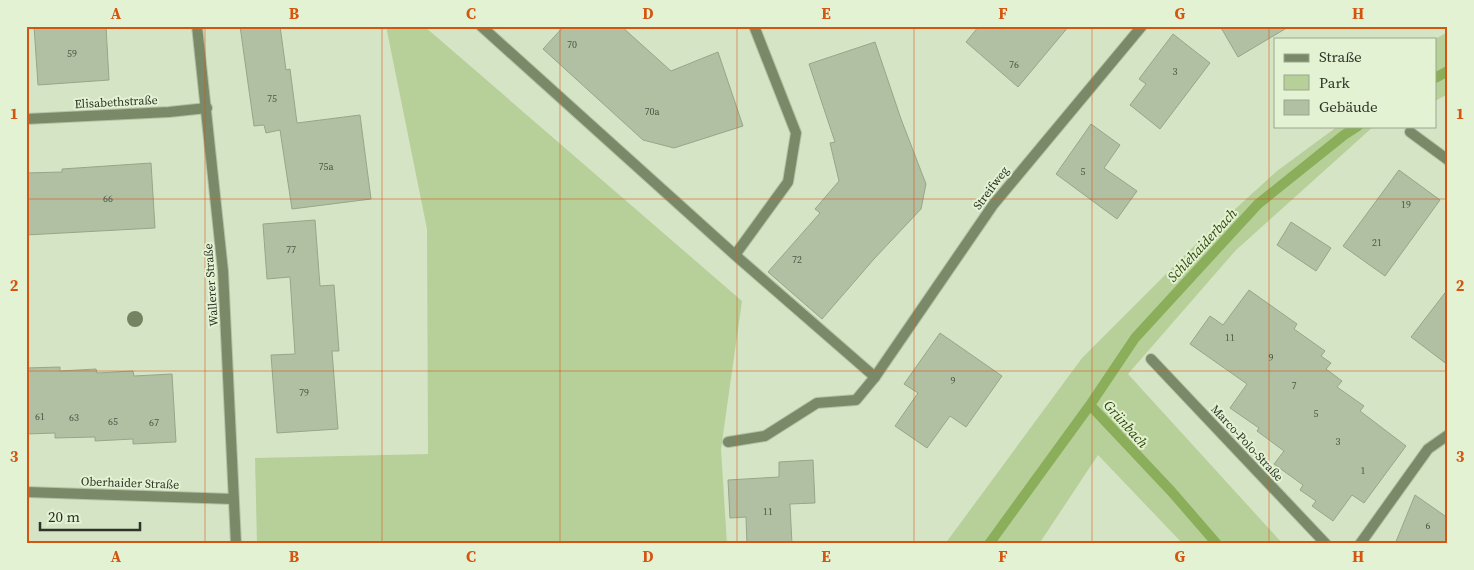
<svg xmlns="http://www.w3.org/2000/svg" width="1474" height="570" viewBox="0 0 1474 570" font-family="'Source Serif 4',serif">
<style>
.green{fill:#b7d099}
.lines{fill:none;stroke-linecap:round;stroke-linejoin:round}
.stream{stroke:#8aae59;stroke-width:10}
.building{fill:#b1bfa2;stroke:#98a589}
.service-casing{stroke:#b4c1a6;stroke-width:12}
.minor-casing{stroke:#b4c1a6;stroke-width:12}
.tertiary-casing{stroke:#b4c1a6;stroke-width:12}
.service{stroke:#7a8a68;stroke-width:10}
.minor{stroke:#7a8a68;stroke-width:10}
.tertiary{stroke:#7a8a68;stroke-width:10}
.tree{fill:#748361}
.grid{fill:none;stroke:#d5550f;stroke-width:1;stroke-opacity:0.55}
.labels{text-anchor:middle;stroke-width:4;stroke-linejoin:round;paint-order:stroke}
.number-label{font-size:10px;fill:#4e5646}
.street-label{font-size:12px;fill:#2d3327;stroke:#e3f2d3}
.water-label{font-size:14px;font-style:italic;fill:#324808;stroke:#e3f2d3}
.neatline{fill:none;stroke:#d5550f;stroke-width:2}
.grid-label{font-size:16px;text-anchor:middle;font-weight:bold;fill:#d5550f}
</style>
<rect width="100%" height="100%" fill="#d6e4c6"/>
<path class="green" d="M 386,26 L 424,26 L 742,301 L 721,449 L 727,544 L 257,544 L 255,458 L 428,454 L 427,229 Z
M 1448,32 L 1448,94 L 1435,101 L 1435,39 Z
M 1338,126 L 1374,126 L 1236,250 L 1128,374 L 1283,544 L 1183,544 L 1098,455 L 1039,544 L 945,544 L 1082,358 L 1190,250 L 1277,171 Z"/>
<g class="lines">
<path class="stream" d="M 1435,78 L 1448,71
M 1090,405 L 1135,338 L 1258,204 L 1344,135 L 1358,126
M 989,544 L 1090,405 L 1171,491 L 1217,544"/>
</g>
<path class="building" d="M 34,26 L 106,26 L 109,80 L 38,85 Z
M 240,26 L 280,26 L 286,70 L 290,69 L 297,123 L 360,115 L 371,199 L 292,209 L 280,130 L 266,133 L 264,125 L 254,126 Z
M 564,26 L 621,26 L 671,71 L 718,52 L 743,126 L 674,148 L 643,140 L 543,49 Z
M 979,26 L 1069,26 L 1018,87 L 966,42 Z
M 1220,26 L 1290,26 L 1238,57 Z
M 1173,34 L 1210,63 L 1160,129 L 1130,105 L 1146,84 L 1139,79 Z
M 875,42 L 901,119 L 926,184 L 921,209 L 874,259 L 822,319 L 768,272 L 820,213 L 815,209 L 839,181 L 830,143 L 835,142 L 809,64 Z
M 1091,124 L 1120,145 L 1104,168 L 1137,191 L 1117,219 L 1056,174 Z
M 151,163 L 155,228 L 26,235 L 26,173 L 62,172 L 62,169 Z
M 1399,170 L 1440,200 L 1385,276 L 1343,246 Z
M 315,220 L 320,286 L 334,285 L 339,351 L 332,351 L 338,429 L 277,433 L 271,355 L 295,354 L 290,277 L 267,279 L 263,224 Z
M 1291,222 L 1331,248 L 1316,271 L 1277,245 Z
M 1448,289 L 1448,365 L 1411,337 Z
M 1249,290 L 1297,324 L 1294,329 L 1325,351 L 1321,356 L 1331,363 L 1326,369 L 1342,381 L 1337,387 L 1364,406 L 1360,411 L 1406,446 L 1364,503 L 1352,495 L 1333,521 L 1312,506 L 1316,501 L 1300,490 L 1303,485 L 1274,464 L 1284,451 L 1257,431 L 1259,428 L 1230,408 L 1247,384 L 1190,344 L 1210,316 L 1223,325 Z
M 940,333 L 1002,376 L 966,427 L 950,416 L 927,448 L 895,426 L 918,393 L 904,384 Z
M 60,367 L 60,371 L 96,369 L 97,373 L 133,371 L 134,376 L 172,374 L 176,442 L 133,444 L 133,439 L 95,441 L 95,437 L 55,438 L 55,433 L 26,434 L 26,368 Z
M 813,460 L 815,503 L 790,504 L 792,544 L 747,544 L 746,517 L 730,518 L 728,480 L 779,477 L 779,462 Z
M 1415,495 L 1448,518 L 1448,544 L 1395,544 Z"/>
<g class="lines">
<g class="service-casing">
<path id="service" d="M 481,26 L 735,255 L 875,377 L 856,400 L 817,403 L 765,436 L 728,442
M 735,255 L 788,182 L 796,133 L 754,26"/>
</g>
<g class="minor-casing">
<path id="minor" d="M 26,119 L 169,112 L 207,108
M 1410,132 L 1448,160
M 1151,359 L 1326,544
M 875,377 L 993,205 L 1142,26
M 26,492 L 233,499
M 1360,544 L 1428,449 L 1448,435"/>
</g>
<g class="tertiary-casing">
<path id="tertiary" d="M 197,26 L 223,271 L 236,544"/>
</g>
<use href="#service" class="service"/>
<use href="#minor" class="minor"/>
<use href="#tertiary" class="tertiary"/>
</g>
<circle class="tree" cx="135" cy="319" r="8"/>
<path class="grid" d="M 205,26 L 205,544M 382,26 L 382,544M 560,26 L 560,544M 737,26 L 737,544M 914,26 L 914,544M 1092,26 L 1092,544M 1269,26 L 1269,544M 26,199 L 1448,199M 26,371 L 1448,371"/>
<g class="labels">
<g class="number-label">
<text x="572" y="48">70</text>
<text x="72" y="57">59</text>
<text x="1014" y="68">76</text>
<text x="1175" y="75">3</text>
<text x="272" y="102">75</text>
<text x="652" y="115">70a</text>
<text x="326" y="170">75a</text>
<text x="1083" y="175">5</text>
<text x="108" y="202">66</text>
<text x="1406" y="208">19</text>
<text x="1377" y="246">21</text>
<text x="291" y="253">77</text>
<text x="797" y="263">72</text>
<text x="1230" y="341">11</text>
<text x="1271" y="361">9</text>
<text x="953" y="384">9</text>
<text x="1294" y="389">7</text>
<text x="304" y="396">79</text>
<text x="1316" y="417">5</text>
<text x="40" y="420">61</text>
<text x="74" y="421">63</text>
<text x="113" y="425">65</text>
<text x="154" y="426">67</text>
<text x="1338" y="445">3</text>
<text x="1363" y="474">1</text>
<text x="768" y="515">11</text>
<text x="1428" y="529">6</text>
</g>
<g class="street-label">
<text transform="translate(116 102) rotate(-3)" y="4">Elisabethstraße</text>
<text transform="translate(991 188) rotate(-53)" y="4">Streifweg</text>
<text transform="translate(211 285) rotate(-94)" y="4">Wallerer Straße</text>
<text transform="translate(1247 443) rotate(47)" y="4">Marco-Polo-Straße</text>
<text transform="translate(130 483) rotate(2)" y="4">Oberhaider Straße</text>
</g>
<g class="water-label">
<text transform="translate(1202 245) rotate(-47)" y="5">Schlehaiderbach</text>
<text transform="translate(1126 424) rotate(48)" y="5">Grünbach</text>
</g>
</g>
<rect width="1474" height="570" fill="none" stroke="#e3f2d3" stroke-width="55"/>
<rect x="1274" y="38" width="162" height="90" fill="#e3f2d3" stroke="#9aa68e"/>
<rect x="1284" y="54" width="25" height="8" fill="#7a8a68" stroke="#9aa68e"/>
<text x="1319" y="62" font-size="15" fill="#2d3327">Straße</text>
<rect x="1284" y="75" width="25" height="15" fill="#b7d099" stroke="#9aa68e"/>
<text x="1319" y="88" font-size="15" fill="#2d3327">Park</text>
<rect x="1284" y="100" width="25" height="15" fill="#b1bfa2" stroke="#9aa68e"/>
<text x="1319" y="112" font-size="15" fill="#2d3327">Gebäude</text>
<path d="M40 522v8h100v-8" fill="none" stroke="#2d3327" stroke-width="2.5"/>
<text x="48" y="522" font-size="15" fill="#2d3327" stroke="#e3f2d3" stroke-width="4" paint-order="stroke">20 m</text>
<rect x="28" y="28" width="1418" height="514" class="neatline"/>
<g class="grid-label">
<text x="116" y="19">A</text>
<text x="294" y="19">B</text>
<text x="471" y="19">C</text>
<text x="648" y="19">D</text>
<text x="826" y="19">E</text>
<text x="1003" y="19">F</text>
<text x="1180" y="19">G</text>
<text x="1358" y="19">H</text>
<text x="14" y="119">1</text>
<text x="1460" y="119">1</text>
<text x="14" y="291">2</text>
<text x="1460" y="291">2</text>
<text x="14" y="462">3</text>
<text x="1460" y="462">3</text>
<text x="116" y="562">A</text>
<text x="294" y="562">B</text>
<text x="471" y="562">C</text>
<text x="648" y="562">D</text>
<text x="826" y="562">E</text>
<text x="1003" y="562">F</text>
<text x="1180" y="562">G</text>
<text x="1358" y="562">H</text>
</g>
</svg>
